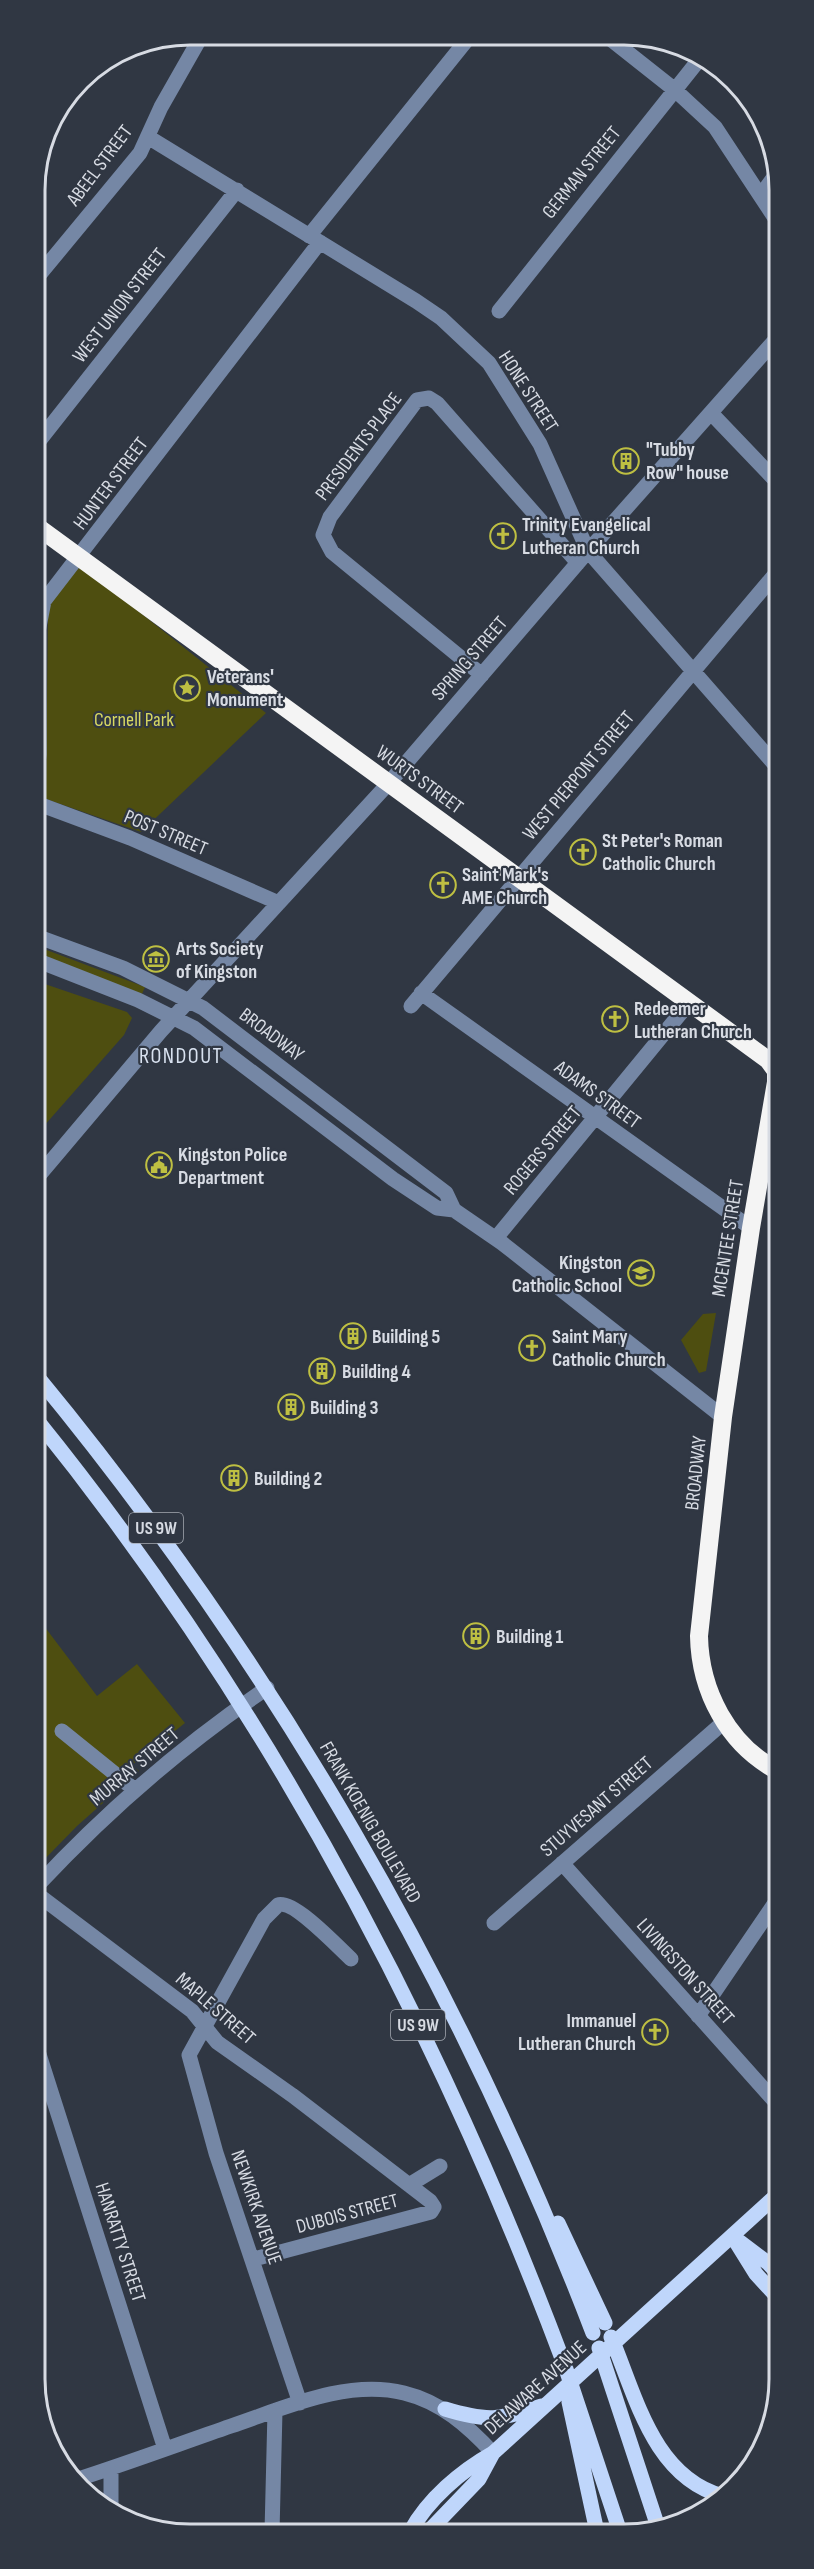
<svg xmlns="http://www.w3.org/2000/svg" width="814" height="2569" viewBox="0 0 814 2569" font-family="'Sofia Sans Condensed',sans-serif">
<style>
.green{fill:#4e4e10}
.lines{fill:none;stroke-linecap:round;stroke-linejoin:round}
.minor{stroke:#7587a5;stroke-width:15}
.major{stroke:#bfd6fb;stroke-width:15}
.highway{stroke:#f4f4f4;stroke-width:18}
.labels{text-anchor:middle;stroke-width:4.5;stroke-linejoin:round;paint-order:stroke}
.shield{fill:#303743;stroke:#a5aab3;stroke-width:1.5}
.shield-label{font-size:18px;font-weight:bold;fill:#d7dbe3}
.street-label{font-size:20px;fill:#d7dbe3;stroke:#303743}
.poi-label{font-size:20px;font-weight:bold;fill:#d7dbe3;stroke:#303743;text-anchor:start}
.park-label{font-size:20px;fill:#d7d861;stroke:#303743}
.quarter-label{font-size:22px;letter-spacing:1.5px;fill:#d9e2f0;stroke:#303743}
.rim{fill:none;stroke:#d7dbe3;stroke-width:3}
</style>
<rect width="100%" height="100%" fill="#303743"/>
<path class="green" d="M 78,563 L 266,713 L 141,832 L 46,799 L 48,608 Z
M 36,946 L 145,987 L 142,994 L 36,954 Z
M 39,982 L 127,1012 L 132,1018 L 124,1035 L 36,1135 L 36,991 Z
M 716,1313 L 706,1371 L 699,1373 L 681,1340 L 703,1314 Z
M 38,1618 L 97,1696 L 137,1664 L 185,1723 L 132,1765 L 139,1771 L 77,1826 L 37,1867 L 37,1731 L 39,1731 C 44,1695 45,1655 38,1618 Z"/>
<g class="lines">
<path class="minor" d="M 608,37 L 675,90 L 715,127 L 777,221
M 148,137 L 416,301 L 441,318 L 489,363 L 540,444 L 588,551 L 777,767
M 761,195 L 777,173
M 309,236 L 470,36
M 35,280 L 140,153 L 161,107 L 202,35
M 499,311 L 698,61
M 711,413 L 777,482
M 35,446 L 237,190
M 482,675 L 332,552 L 323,535 L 330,517 L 417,400 L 429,398 L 437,403 L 578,563
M 36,786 L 39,754 L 38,632 L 44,601 L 320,242
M 36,803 L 130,838 L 279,903
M 36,936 L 123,968 L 203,1008 L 446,1193 L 454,1210 L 502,1243 L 723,1417
M 36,960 L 138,1000 L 194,1028 L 393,1179 L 437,1208 L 454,1210
M 421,993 L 751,1228
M 411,1006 L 777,572
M 36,1179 L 161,1031 L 388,784 L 588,551 L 777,338
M 496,1238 L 689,1003
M 62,1731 L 135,1790
M 562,1863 L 779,2106
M 37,1886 C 106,1812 183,1745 267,1688
M 37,1894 L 192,2011 L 217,2042 L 292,2095 L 430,2201 L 434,2207 L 431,2212 L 254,2259
M 494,1923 L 725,1721
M 698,2016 L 779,1897
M 37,2048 L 165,2449
M 409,2185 L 440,2166
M 300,2403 L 216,2153 L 189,2055 L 264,1919 L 278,1905 C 293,1899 338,1947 351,1959
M 75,2480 C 128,2463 179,2444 231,2426 C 285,2408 346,2379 404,2393 C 441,2402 468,2426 493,2453
M 111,2505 L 111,2469
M 272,2532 L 275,2411"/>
<path class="major" d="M 36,1375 C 273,1662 460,1986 593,2333
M 36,1419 C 264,1701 436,2023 563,2361
M 558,2223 L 605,2323
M 733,2237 L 756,2274 L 779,2299
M 740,2242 L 768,2263 L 779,2275
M 611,2337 C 636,2396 653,2477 723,2496
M 599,2348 L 659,2530
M 566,2369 L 620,2532
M 569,2402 L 597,2532
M 445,2409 C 488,2422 499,2420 541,2406
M 410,2532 C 428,2499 461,2471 493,2453 L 779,2193
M 428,2532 L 479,2479 L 493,2453"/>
<path class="highway" d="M 35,525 L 768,1060 L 776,1071 L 776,1082 L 751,1228 L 723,1417 L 699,1636 C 700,1691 728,1745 778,1771"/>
</g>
<defs>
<g id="building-ring" transform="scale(1.35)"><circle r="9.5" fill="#303743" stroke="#bebf42" stroke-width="1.5"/><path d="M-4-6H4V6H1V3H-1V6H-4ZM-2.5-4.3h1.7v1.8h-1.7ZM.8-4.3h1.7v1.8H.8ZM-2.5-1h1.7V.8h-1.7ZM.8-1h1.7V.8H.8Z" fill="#bebf42"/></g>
<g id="church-ring" transform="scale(1.35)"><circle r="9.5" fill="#303743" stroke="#bebf42" stroke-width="1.5"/><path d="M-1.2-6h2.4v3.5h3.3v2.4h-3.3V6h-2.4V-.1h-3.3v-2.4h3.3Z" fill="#bebf42"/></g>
<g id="sight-ring" transform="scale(1.35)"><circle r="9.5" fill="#303743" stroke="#bebf42" stroke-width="1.5"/><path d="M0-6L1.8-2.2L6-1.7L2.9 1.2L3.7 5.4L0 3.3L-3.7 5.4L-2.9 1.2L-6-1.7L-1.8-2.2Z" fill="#bebf42"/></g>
<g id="museum-ring" transform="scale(1.35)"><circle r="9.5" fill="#303743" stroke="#bebf42" stroke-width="1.5"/><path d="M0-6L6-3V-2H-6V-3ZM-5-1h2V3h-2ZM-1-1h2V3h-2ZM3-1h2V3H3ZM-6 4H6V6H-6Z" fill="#bebf42"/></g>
<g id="civic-ring" transform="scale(1.35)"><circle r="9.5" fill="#303743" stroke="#bebf42" stroke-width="1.5"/><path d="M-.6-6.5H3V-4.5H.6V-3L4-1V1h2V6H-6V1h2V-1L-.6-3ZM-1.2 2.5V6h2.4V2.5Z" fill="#bebf42"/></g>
<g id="school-ring" transform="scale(1.35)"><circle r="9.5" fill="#303743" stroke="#bebf42" stroke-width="1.5"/><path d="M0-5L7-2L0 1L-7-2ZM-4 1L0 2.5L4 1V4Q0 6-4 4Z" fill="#bebf42"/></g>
</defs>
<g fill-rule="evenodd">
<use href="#building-ring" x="626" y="461"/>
<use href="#church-ring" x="503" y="536"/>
<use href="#sight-ring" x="187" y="688"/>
<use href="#church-ring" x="583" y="852"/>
<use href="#church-ring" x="443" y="885"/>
<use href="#museum-ring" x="156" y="959"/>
<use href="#church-ring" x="615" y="1019"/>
<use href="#civic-ring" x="159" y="1165"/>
<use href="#school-ring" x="641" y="1273"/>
<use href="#building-ring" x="353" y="1336"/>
<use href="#church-ring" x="532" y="1348"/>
<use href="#building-ring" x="322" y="1371"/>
<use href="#building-ring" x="291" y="1407"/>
<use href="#building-ring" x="234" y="1478"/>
<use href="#building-ring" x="476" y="1636"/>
<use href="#church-ring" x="655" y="2032"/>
</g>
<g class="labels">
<g class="shield">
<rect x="129" y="1513" width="54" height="30" rx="4.5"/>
<rect x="391" y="2010" width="54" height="30" rx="4.5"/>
</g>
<g class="shield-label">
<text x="156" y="1534">US 9W</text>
<text x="418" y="2031">US 9W</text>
</g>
<g class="street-label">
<text transform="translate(99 165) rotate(-53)" y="7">ABEEL STREET</text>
<text transform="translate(581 172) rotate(-51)" y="7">GERMAN STREET</text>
<text transform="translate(119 305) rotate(-52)" y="7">WEST UNION STREET</text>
<text transform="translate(529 391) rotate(57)" y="7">HONE STREET</text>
<text transform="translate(358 446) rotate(-53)" y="7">PRESIDENTS PLACE</text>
<text transform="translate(110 483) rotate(-53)" y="7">HUNTER STREET</text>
<text transform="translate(469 658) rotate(-49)" y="7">SPRING STREET</text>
<text transform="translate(578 775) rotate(-50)" y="7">WEST PIERPONT STREET</text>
<text transform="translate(420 779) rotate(36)" y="7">WURTS STREET</text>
<text transform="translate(166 832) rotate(23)" y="7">POST STREET</text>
<text transform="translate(272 1034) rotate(37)" y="7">BROADWAY</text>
<text transform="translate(598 1094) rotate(36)" y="7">ADAMS STREET</text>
<text transform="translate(542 1150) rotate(-50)" y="7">ROGERS STREET</text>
<text transform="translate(727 1238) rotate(-81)" y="7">MCENTEE STREET</text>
<text transform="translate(695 1473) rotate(-84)" y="7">BROADWAY</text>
<text transform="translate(134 1766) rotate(-40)" y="7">MURRAY STREET</text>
<text transform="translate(596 1806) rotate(-41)" y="7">STUYVESANT STREET</text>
<text transform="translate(371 1822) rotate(60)" y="7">FRANK KOENIG BOULEVARD</text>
<text transform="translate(686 1971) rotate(48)" y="7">LIVINGSTON STREET</text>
<text transform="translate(216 2008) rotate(41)" y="7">MAPLE STREET</text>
<text transform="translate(257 2207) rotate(71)" y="7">NEWKIRK AVENUE</text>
<text transform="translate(347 2213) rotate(-15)" y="7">DUBOIS STREET</text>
<text transform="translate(121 2242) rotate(72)" y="7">HANRATTY STREET</text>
<text transform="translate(535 2387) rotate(-42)" y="7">DELAWARE AVENUE</text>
</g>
<g class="poi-label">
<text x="646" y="456">"Tubby<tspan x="646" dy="23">Row" house</tspan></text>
<text x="522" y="531">Trinity Evangelical<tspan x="522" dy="23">Lutheran Church</tspan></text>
<text x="207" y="683">Veterans'<tspan x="207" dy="23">Monument</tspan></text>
<text x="602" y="847">St Peter's Roman<tspan x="602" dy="23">Catholic Church</tspan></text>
<text x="462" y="881">Saint Mark's<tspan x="462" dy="23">AME Church</tspan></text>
<text x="176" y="955">Arts Society<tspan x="176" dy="23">of Kingston</tspan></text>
<text x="634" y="1015">Redeemer<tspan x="634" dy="23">Lutheran Church</tspan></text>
<text x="178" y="1161">Kingston Police<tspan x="178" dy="23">Department</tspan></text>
<text x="622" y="1269" text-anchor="end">Kingston<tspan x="622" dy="23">Catholic School</tspan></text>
<text x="372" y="1343">Building 5</text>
<text x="552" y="1343">Saint Mary<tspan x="552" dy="23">Catholic Church</tspan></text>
<text x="342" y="1378">Building 4</text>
<text x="310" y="1414">Building 3</text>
<text x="254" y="1485">Building 2</text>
<text x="496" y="1643">Building 1</text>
<text x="636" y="2027" text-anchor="end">Immanuel<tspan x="636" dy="23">Lutheran Church</tspan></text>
</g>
<g class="park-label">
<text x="134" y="726">Cornell Park</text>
</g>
<g class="quarter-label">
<text x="181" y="1063">RONDOUT</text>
</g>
</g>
<path d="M0 0H814V2569H0ZM190 45H624A145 145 0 0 1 769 190V2379A145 145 0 0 1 624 2524H190A145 145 0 0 1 45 2379V190A145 145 0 0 1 190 45Z" fill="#303743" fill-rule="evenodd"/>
<path class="rim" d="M190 45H624A145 145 0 0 1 769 190V2379A145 145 0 0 1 624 2524H190A145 145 0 0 1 45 2379V190A145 145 0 0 1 190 45Z"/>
</svg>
